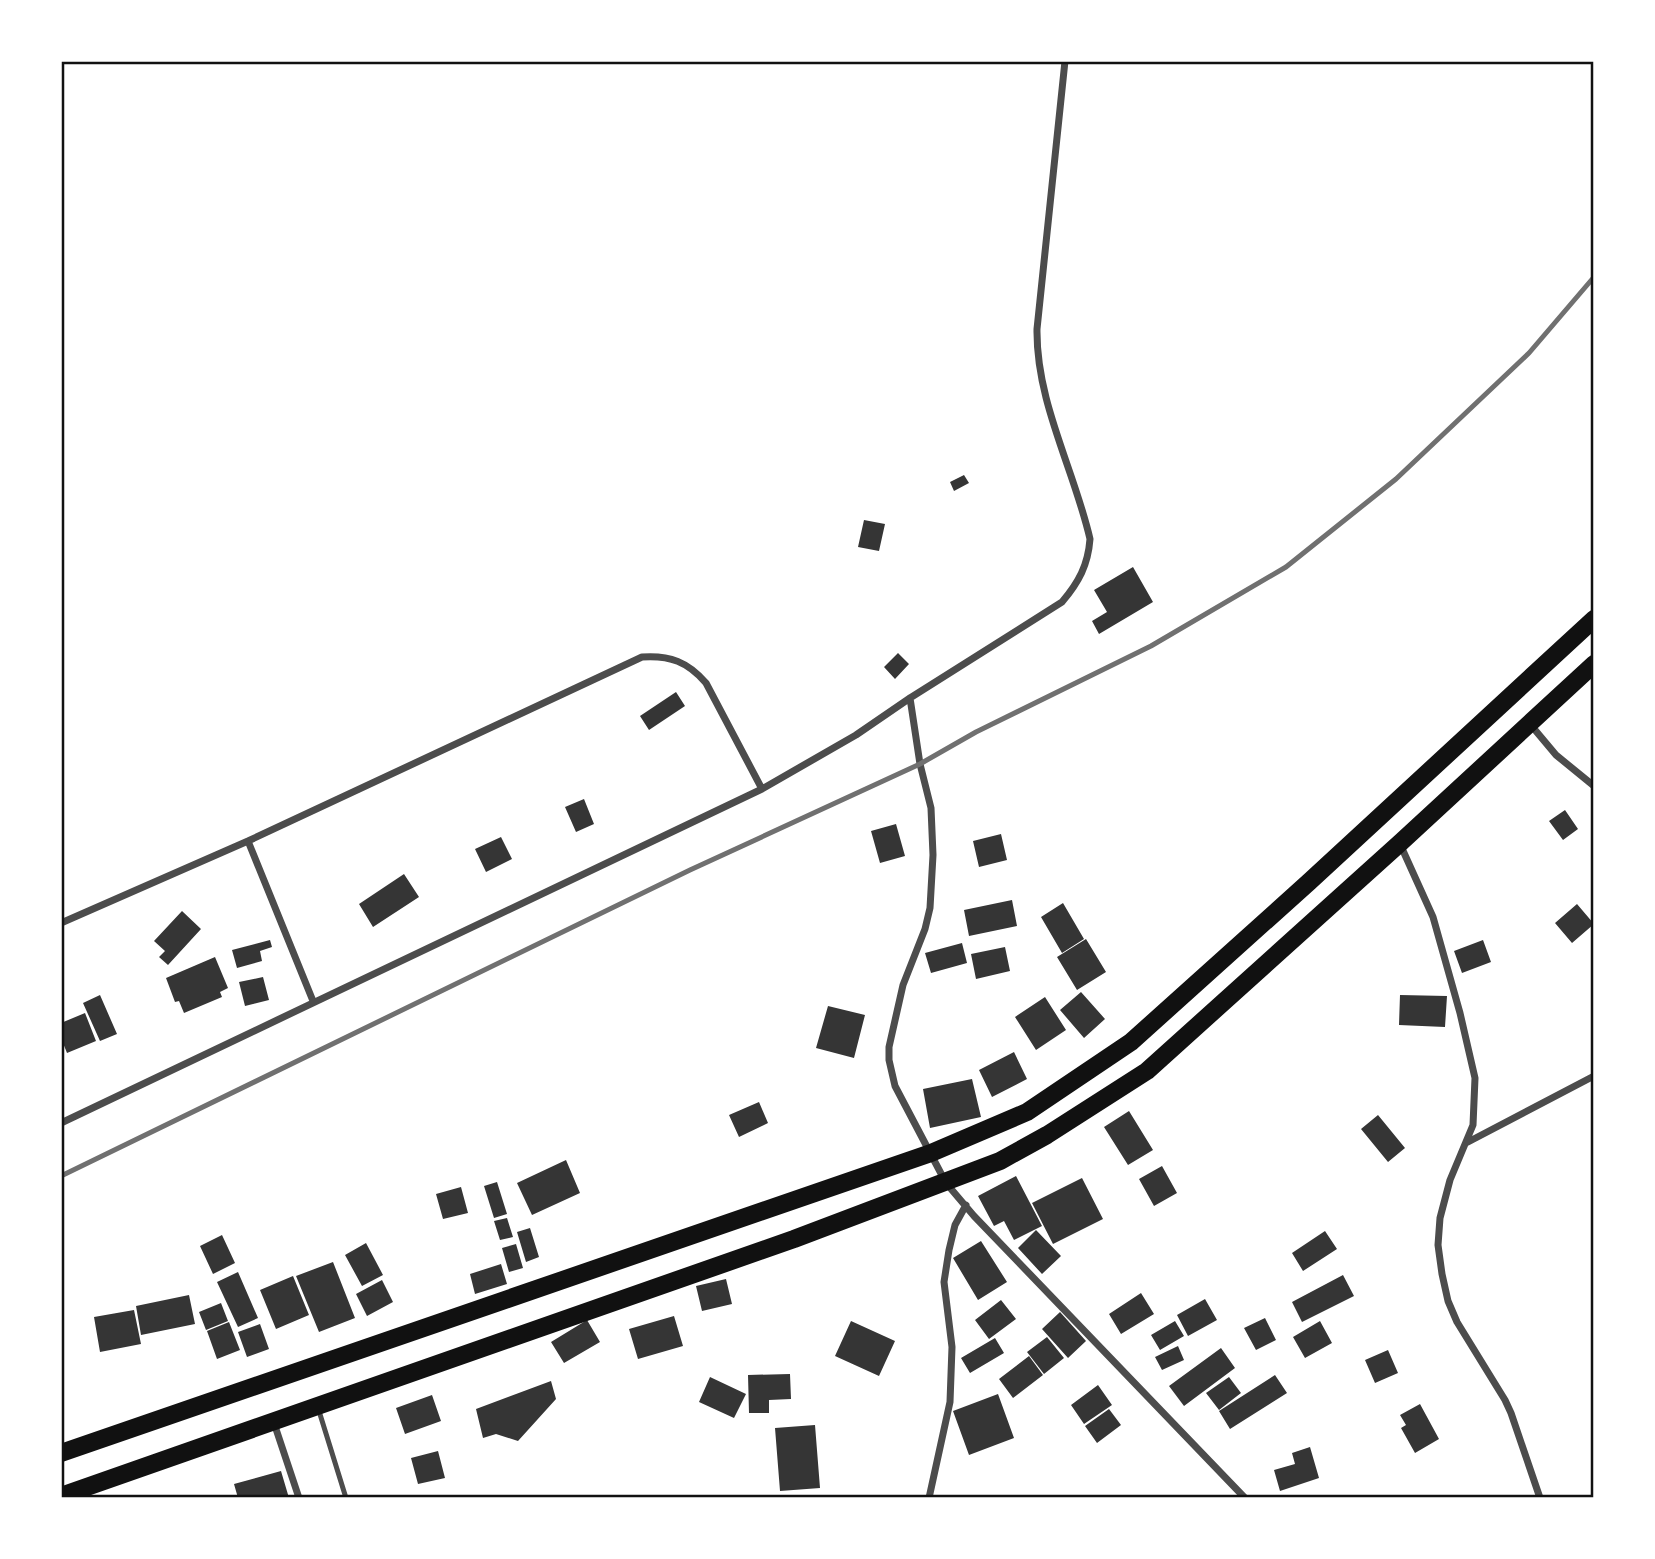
<svg xmlns="http://www.w3.org/2000/svg" width="1655" height="1559" viewBox="0 0 1655 1559" font-family="'Source Sans 3',sans-serif">
<style>
.building{fill:#353535}
.lines{fill:none;stroke-linecap:round;stroke-linejoin:round}
.service{stroke:#4c4c4c;stroke-width:5}
.minor{stroke:#4c4c4c;stroke-width:7}
.trunk{stroke:#111;stroke-width:18}
.rail{stroke:#707070;stroke-width:5}
.neatline{fill:none;stroke:#111;stroke-width:2.5}
</style>
<rect width="100%" height="100%" fill="#fff"/>
<path class="building" d="M 964,475 L 969,483 L 954,491 L 950,482 Z
M 864,520 L 885,524 L 879,551 L 858,547 Z
M 1133,567 L 1153,602 L 1099,634 L 1092,621 L 1107,612 L 1094,590 Z
M 898,653 L 909,664 L 895,679 L 884,667 Z
M 676,692 L 685,706 L 649,730 L 640,716 Z
M 584,799 L 594,824 L 576,832 L 565,807 Z
M 1565,810 L 1578,829 L 1563,840 L 1549,821 Z
M 896,824 L 905,856 L 880,863 L 871,831 Z
M 1001,834 L 1007,860 L 979,867 L 973,841 Z
M 501,837 L 512,859 L 486,872 L 475,849 Z
M 404,874 L 419,897 L 373,927 L 359,904 Z
M 1012,900 L 1017,926 L 969,936 L 964,910 Z
M 1063,903 L 1084,939 L 1062,953 L 1041,917 Z
M 1577,904 L 1594,924 L 1572,943 L 1555,923 Z
M 182,911 L 201,929 L 168,965 L 159,957 L 165,951 L 154,941 Z
M 1086,939 L 1106,972 L 1077,990 L 1057,957 Z
M 270,940 L 272,947 L 260,951 L 262,961 L 237,968 L 232,950 Z
M 1483,940 L 1491,962 L 1462,973 L 1454,951 Z
M 962,943 L 967,963 L 931,973 L 925,953 Z
M 1005,947 L 1010,971 L 976,979 L 971,954 Z
M 215,957 L 228,988 L 220,992 L 222,997 L 184,1013 L 179,1001 L 175,1002 L 166,978 Z
M 263,977 L 269,1000 L 245,1006 L 239,982 Z
M 1081,992 L 1105,1019 L 1084,1038 L 1060,1010 Z
M 100,995 L 117,1034 L 100,1041 L 83,1003 Z
M 1400,995 L 1447,996 L 1445,1027 L 1399,1025 Z
M 1045,997 L 1066,1030 L 1036,1050 L 1015,1017 Z
M 828,1006 L 865,1015 L 854,1058 L 816,1048 Z
M 85,1013 L 96,1041 L 67,1053 L 61,1038 L 61,1023 Z
M 1014,1052 L 1027,1079 L 992,1097 L 979,1070 Z
M 972,1079 L 981,1117 L 930,1128 L 923,1089 Z
M 759,1102 L 768,1123 L 739,1137 L 729,1115 Z
M 1129,1111 L 1153,1150 L 1128,1165 L 1104,1127 Z
M 1378,1115 L 1405,1148 L 1388,1162 L 1361,1129 Z
M 566,1160 L 580,1193 L 532,1215 L 517,1183 Z
M 1162,1166 L 1177,1193 L 1154,1206 L 1139,1179 Z
M 1016,1176 L 1042,1226 L 1014,1240 L 1004,1221 L 994,1226 L 978,1196 Z
M 1082,1178 L 1103,1219 L 1053,1244 L 1032,1203 Z
M 497,1182 L 507,1214 L 494,1218 L 484,1186 Z
M 461,1187 L 468,1213 L 443,1219 L 436,1194 Z
M 507,1218 L 513,1237 L 500,1240 L 494,1221 Z
M 530,1228 L 539,1257 L 526,1262 L 517,1232 Z
M 1036,1230 L 1061,1256 L 1042,1274 L 1018,1248 Z
M 1325,1231 L 1337,1249 L 1303,1271 L 1292,1253 Z
M 222,1235 L 235,1263 L 213,1274 L 200,1246 Z
M 981,1241 L 1007,1282 L 978,1300 L 953,1258 Z
M 366,1243 L 383,1275 L 362,1286 L 345,1255 Z
M 516,1244 L 523,1268 L 509,1272 L 502,1248 Z
M 333,1262 L 355,1318 L 319,1332 L 296,1276 Z
M 501,1264 L 507,1284 L 475,1294 L 470,1274 Z
M 238,1272 L 258,1318 L 238,1327 L 217,1282 Z
M 1343,1275 L 1354,1296 L 1302,1322 L 1292,1302 Z
M 293,1276 L 309,1315 L 276,1329 L 260,1290 Z
M 726,1279 L 732,1304 L 702,1311 L 696,1286 Z
M 382,1280 L 393,1302 L 367,1316 L 356,1294 Z
M 1141,1293 L 1154,1314 L 1121,1334 L 1109,1314 Z
M 189,1295 L 195,1324 L 141,1335 L 136,1306 Z
M 1205,1299 L 1217,1320 L 1188,1336 L 1177,1315 Z
M 1001,1300 L 1016,1319 L 989,1339 L 975,1320 Z
M 221,1303 L 228,1321 L 206,1330 L 199,1312 Z
M 134,1310 L 141,1344 L 100,1352 L 94,1317 Z
M 1060,1312 L 1086,1341 L 1068,1358 L 1042,1329 Z
M 674,1316 L 683,1346 L 638,1359 L 629,1329 Z
M 1265,1318 L 1276,1340 L 1256,1350 L 1244,1328 Z
M 587,1320 L 600,1342 L 564,1363 L 551,1342 Z
M 851,1321 L 895,1341 L 879,1376 L 835,1356 Z
M 1175,1321 L 1184,1336 L 1160,1350 L 1151,1335 Z
M 1320,1321 L 1332,1343 L 1305,1358 L 1293,1337 Z
M 229,1322 L 240,1350 L 217,1359 L 207,1331 Z
M 260,1324 L 269,1349 L 247,1357 L 238,1332 Z
M 1047,1337 L 1064,1358 L 1044,1374 L 1027,1352 Z
M 995,1338 L 1004,1353 L 970,1373 L 961,1358 Z
M 1178,1346 L 1184,1360 L 1162,1370 L 1155,1357 Z
M 1221,1348 L 1235,1368 L 1184,1406 L 1169,1386 Z
M 1388,1350 L 1398,1373 L 1375,1383 L 1365,1360 Z
M 1029,1356 L 1043,1375 L 1013,1398 L 999,1379 Z
M 790,1374 L 791,1399 L 769,1400 L 769,1413 L 749,1413 L 748,1375 Z
M 1275,1375 L 1287,1393 L 1230,1429 L 1219,1411 Z
M 710,1377 L 746,1394 L 734,1418 L 699,1402 Z
M 1229,1377 L 1241,1393 L 1219,1410 L 1206,1393 Z
M 551,1381 L 556,1399 L 518,1441 L 496,1434 L 483,1438 L 476,1409 Z
M 1098,1385 L 1112,1405 L 1084,1424 L 1071,1405 Z
M 998,1394 L 1014,1438 L 969,1455 L 953,1411 Z
M 432,1395 L 441,1421 L 405,1434 L 396,1408 Z
M 1420,1404 L 1439,1439 L 1415,1453 L 1401,1428 L 1406,1425 L 1400,1415 Z
M 1109,1409 L 1121,1425 L 1097,1443 L 1085,1426 Z
M 815,1425 L 820,1488 L 780,1491 L 775,1428 Z
M 1310,1447 L 1319,1478 L 1280,1491 L 1274,1470 L 1295,1464 L 1292,1453 Z
M 438,1451 L 445,1478 L 418,1484 L 411,1458 Z
M 281,1471 L 289,1498 L 238,1498 L 234,1484 Z"/>
<g class="lines">
<path class="service" d="M 319,1411 L 346,1498"/>
<path class="minor" d="M 910,698 L 920,764 L 931,808 L 933,855 L 930,908 L 925,929 L 903,985 L 889,1047 L 889,1060 L 895,1086 L 946,1183 L 974,1216 L 1245,1498
M 1530,724 L 1556,755 L 1594,786
M 248,841 L 313,1001
M 1400,844 L 1433,917 L 1460,1013 L 1475,1078 L 1473,1125 L 1450,1180 L 1440,1218 L 1438,1245 L 1442,1274 L 1448,1301 L 1457,1322 L 1505,1400 L 1511,1413 L 1540,1498
M 61,923 L 248,841 L 642,657 C 670,655 688,662 706,683 L 762,789
M 61,1123 L 762,789 L 856,735 L 910,698 L 1062,602 C 1079,582 1088,565 1090,539 C 1074,469 1036,402 1037,329 L 1065,61
M 1468,1142 L 1594,1076
M 274,1423 L 299,1498
M 929,1498 L 950,1402 L 952,1347 L 944,1282 L 949,1250 L 955,1225 L 966,1205"/>
<path class="trunk" d="M 61,1453 L 931,1153 L 1027,1112 L 1131,1042 L 1309,882 L 1594,619
M 61,1496 L 794,1239 L 1000,1161 L 1047,1135 L 1147,1071 L 1400,843 L 1594,664"/>
<path class="rail" d="M 61,1176 L 690,870 L 920,764 L 976,732 L 1151,646 L 1286,567 L 1396,479 L 1529,353 L 1594,277"/>
</g>
<rect width="1655" height="1559" fill="none" stroke="#ffffff" stroke-width="126"/>
<rect x="63" y="63" width="1529" height="1433" class="neatline"/>
</svg>
